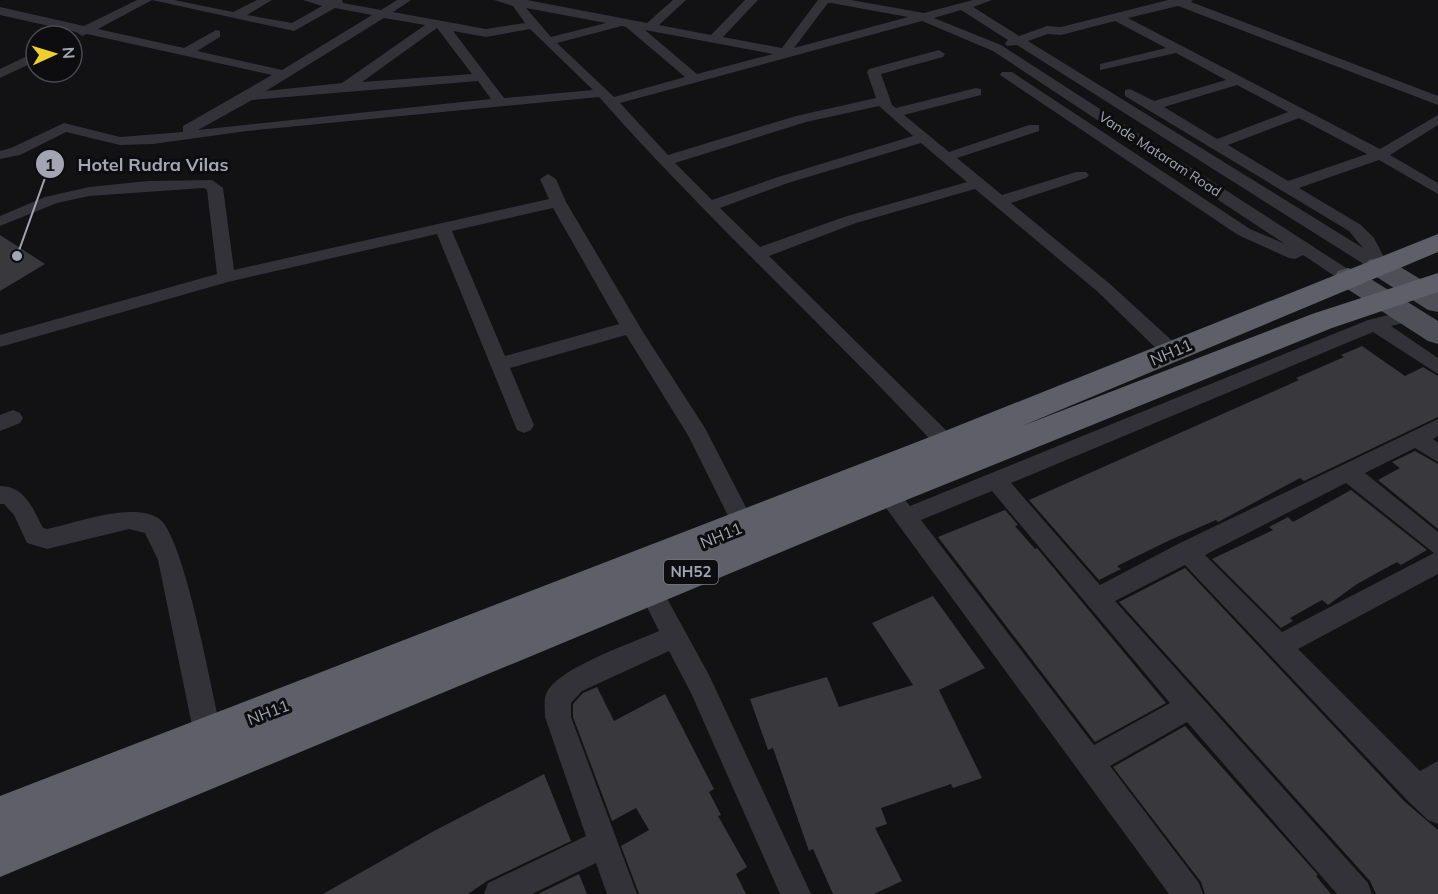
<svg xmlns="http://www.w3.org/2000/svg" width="1438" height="894" viewBox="0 0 1438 894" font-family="Mulish,sans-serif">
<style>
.building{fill:#39393d}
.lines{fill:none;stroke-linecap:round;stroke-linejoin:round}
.street{fill:#323238;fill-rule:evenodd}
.primary{fill:#4e4f57;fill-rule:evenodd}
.highway{fill:#5e5f69;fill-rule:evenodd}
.labels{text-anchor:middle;stroke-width:6;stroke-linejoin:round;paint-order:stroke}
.far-street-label{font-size:14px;fill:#a3a5b3;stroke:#0d0c0e}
.shield{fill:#0d0c0e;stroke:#767782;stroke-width:1.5}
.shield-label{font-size:15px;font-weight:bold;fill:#a3a5b3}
.street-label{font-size:16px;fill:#a3a5b3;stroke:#0d0c0e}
.leader{fill:none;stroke:#a3a5b3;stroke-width:2}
.callout-dot{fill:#a3a5b3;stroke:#0d0c0e;stroke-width:2}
.mark-label{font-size:18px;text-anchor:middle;font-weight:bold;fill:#111}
.callout-label{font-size:18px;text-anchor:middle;font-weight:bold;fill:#a3a5b3;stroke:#0d0c0e;stroke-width:6;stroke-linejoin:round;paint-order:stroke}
</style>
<rect width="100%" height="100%" fill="#121113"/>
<path class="building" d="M 0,235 L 45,264 L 0,291 Z
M 1362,346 L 1405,376 L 1423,367 L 1438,376 L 1438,417 L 1304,481 L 1300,478 L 1218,522 L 1216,520 L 1170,540 L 1117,566 L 1121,569 L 1099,580 L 1029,500 L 1299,380 L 1296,378 L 1344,357 L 1341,355 Z
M 1415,451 L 1438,464 L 1438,529 L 1378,480 L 1400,468 L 1392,462 Z
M 1351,490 L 1427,550 L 1401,565 L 1397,562 L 1357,584 L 1328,605 L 1322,600 L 1290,618 L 1293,621 L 1281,628 L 1212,559 L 1273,530 L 1269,527 L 1288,517 L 1293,522 Z
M 1005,510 L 1018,525 L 1015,526 L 1035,549 L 1037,548 L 1166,703 L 1095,742 L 938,537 Z
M 1185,568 L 1405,802 L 1438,830 L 1438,894 L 1376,894 L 1370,881 L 1119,602 Z
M 933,596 L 985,668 L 939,690 L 982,778 L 953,788 L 951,784 L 881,808 L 887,824 L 875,828 L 902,881 L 874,894 L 833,894 L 813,849 L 809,851 L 773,748 L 768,750 L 750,699 L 827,677 L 839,707 L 913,685 L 872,623 Z
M 597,687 L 614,721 L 665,694 L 714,789 L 709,792 L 721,815 L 718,816 L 747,867 L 736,874 L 746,894 L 639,894 L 621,846 L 649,830 L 636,808 L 612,821 L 573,717 L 573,704 L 583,693 Z
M 1185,726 L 1318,875 L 1316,876 L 1331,894 L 1205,894 L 1201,882 L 1113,767 Z
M 544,774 L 571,841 L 487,881 L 468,894 L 323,894 L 434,831 Z
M 579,874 L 587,894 L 538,894 L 542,892 Z"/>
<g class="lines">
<path class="street" d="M 137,0 L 174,0 L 233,12 L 257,0 L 272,0 L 247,15 L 292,23 L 322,6 L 303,0 L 342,0 L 343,3 L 381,10 L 397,0 L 411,0 L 393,12 L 486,29 L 525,23 L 513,6 L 494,0 L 527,0 L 647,23 L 673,0 L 686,0 L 659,25 L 711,35 L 745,0 L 758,0 L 723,37 L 782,48 L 818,0 L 851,0 L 924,13 L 973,0 L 992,0 L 973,7 L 1019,36 L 1047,26 L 1061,27 L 1168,0 L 1193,0 L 1191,2 L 1438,96 L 1438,105 L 1178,6 L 1128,18 L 1380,149 L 1438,115 L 1438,125 L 1390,155 L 1438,183 L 1438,194 L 1379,160 L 1299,188 L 1361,225 L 1374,238 L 1388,265 L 1385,270 L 1373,270 L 1017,45 L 1007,46 L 1005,43 L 1008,40 L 961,10 L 934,18 L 1001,45 L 1354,273 L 1357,277 L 1354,281 L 1342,281 L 1303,255 L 1295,259 L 1289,258 L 1238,235 L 1000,75 L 1002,72 L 1012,72 L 1250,229 L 1285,244 L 993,51 L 922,21 L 620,103 L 668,155 L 796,116 L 876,98 L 867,72 L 869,69 L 939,50 L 945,54 L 943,57 L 881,74 L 892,105 L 896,108 L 976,88 L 981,89 L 981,95 L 904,115 L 949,152 L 1029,125 L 1039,125 L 1039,131 L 957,158 L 1002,195 L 1076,172 L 1086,172 L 1089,175 L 1086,178 L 1011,203 L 1110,284 L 1179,347 L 1181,352 L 1179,357 L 1165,357 L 1098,292 L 975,189 L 856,223 L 769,256 L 954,438 L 957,444 L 954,450 L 947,452 L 940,450 C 829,330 706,218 599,97 L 247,131 L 153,144 L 120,145 L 66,132 L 20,155 L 0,159 L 0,151 L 11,148 L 64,123 L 120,137 L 183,132 L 183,126 L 272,75 L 87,34 L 82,36 L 76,32 L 0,15 L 0,7 L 84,26 ZM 152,0 L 294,31 L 335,8 L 372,15 L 282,70 L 197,51 L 220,37 L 220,31 L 216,30 L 184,48 L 98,29 ZM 828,3 L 831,3 L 908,17 L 794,48 ZM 526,8 L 606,23 L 551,37 ZM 384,18 L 425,25 L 342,83 L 266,91 ZM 1115,21 L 1166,48 L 1100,64 L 1100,70 L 1176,53 L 1226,80 L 1154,101 L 1130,89 L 1125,90 L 1125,96 L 1349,231 L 1363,248 L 1028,41 L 1048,34 L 1061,35 ZM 622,26 L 626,27 L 685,77 L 614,97 L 557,43 ZM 437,28 L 472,74 L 362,82 ZM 530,29 L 593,90 L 504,98 L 453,31 L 486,37 ZM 645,30 L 773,54 L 697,74 ZM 478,81 L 491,99 L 198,130 L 252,100 ZM 1237,85 L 1288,112 L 1217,139 L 1164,107 ZM 879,106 L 913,136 L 778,177 L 712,200 L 675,163 L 806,122 ZM 1299,118 L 1367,154 L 1288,181 L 1228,145 ZM 921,143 L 967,182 L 844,217 L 760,247 L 720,208 L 788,183 Z
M 36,52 L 36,61 L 0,78 L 0,69 Z
M 548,174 L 556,179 L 566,202 L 643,332 L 705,428 L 755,525 L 752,532 L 744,534 L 736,532 L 689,437 L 626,335 L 510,368 L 534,425 L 531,430 L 524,433 L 517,430 L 437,234 L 228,282 L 0,347 L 0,335 L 217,274 L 207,190 L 204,188 L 89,196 L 57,203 L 0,226 L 0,216 L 45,197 L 89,187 L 148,181 L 212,180 L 223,188 L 234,270 L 549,199 L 540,179 ZM 553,208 L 619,324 L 505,356 L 452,231 Z
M 1409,310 L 1418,316 L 1415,320 L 1391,326 L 1438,358 L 1438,374 L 1373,332 L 1011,483 L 1100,585 L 1178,544 L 1438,419 L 1438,436 L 1433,439 L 1438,443 L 1438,462 L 1415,448 L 1365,473 L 1438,532 L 1438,574 L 1298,649 L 1420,771 L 1438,761 L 1438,824 L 1428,820 L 1407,800 L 1185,565 L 1115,601 L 1368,883 L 1372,894 L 1337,894 L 1187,722 L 1110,766 L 1199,883 L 1203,894 L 1169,894 L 867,482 L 870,476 C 889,470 899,493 910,506 L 1368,320 ZM 1346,483 L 1434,553 L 1282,632 L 1205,555 ZM 992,491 L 1170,703 L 1094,745 L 921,520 Z
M 13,410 L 20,413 L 23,418 L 20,423 L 0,431 L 0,415 Z
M 0,486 C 25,486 33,509 43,528 L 47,529 C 77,523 130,502 158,518 C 184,532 213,699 222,735 L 218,744 L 208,748 L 198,744 L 194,735 L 158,560 L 145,533 L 129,529 L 47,549 L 27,543 L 14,515 L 4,504 L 0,504 Z
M 650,578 L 658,582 L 709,675 L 811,894 L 780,894 L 691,693 L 669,651 L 582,691 L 571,703 L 571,717 L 637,894 L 607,894 L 596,863 L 532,894 L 484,894 L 488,883 L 586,836 L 545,717 C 545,708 543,698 548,690 C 564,666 632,643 659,631 L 638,589 L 642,582 Z"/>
<path class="primary" d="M 1379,258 L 1389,260 L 1438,290 L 1438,312 L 1428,310 L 1369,272 L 1365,266 L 1369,260 Z
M 1348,268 L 1358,271 L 1438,321 L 1438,344 L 1428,341 L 1338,283 L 1334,277 L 1338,271 Z"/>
<path class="highway" d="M 1438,234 L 1438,252 L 1022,426 L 1312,314 L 1438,273 L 1438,292 L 1332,328 L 899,503 L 0,877 L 0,796 L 935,435 Z"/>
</g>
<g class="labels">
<g class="far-street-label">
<text transform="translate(1160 154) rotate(33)" y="5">Vande Mataram Road</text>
</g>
<rect class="shield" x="664" y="560" width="54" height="24" rx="4.5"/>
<g class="shield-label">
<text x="691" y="577">NH52</text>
</g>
<g class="street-label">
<text transform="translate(1171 352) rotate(-23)" y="6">NH11</text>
<text transform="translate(721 535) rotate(-22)" y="6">NH11</text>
<text transform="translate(268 712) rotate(-21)" y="6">NH11</text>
</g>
</g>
<path class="leader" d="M17 256L50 164"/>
<g class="callout-dot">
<circle cx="17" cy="256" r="6"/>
<circle cx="50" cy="164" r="15"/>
</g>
<g class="mark-label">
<text x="50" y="171">1</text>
</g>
<g class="callout-label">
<text x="153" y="171">Hotel Rudra Vilas</text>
</g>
<g transform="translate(54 54) rotate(86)"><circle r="28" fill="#0d0c0e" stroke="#494950" stroke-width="1.5"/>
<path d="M0-4.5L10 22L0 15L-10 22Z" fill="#f0ce2c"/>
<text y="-9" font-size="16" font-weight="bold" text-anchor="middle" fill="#a3a5b3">N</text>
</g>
</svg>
